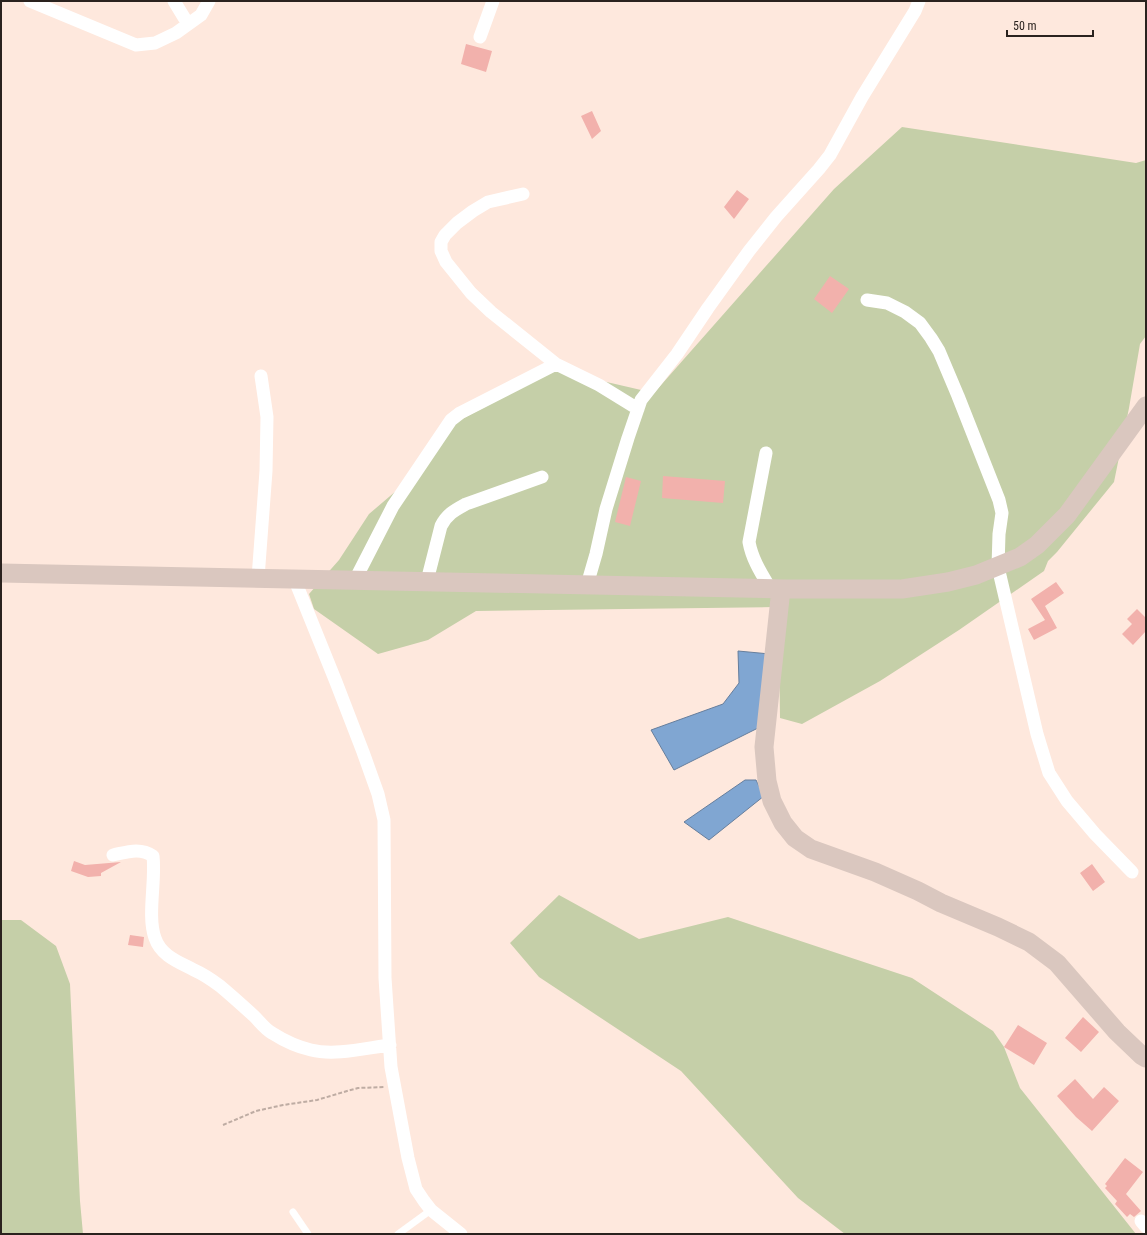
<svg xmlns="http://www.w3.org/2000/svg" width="1147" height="1235" viewBox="0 0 1147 1235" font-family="'Roboto Condensed',sans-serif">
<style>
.green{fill:#c5cfa8}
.water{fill:#80a6d2;stroke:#667e9c}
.building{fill:#f2b1ac}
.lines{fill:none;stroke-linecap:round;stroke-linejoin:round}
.path{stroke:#beaca3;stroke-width:2;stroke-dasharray:4 2;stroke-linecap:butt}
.lane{stroke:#fff;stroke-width:7}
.street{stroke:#fff;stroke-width:13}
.secondary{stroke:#dac7bf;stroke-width:19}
</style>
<rect width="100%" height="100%" fill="#fee8dd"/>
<path class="green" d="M 902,127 L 1136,163 L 1146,160 L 1146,336 L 1140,344 L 1129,408 L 1114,482 L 1057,552 L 1048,561 L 1044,571 L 959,630 L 880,681 L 802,724 L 780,718 L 779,640 L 774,607 L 476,611 L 428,640 L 378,654 L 314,609 L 309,594 L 339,560 L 369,514 L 403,485 L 443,429 L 555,370 L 654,393 L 834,189 Z
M 559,895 L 639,939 L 728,917 L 912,978 L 993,1031 L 1004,1047 L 1020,1088 L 1136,1234 L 845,1234 L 798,1198 L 681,1071 L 539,977 L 510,943 Z
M 1,920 L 21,920 L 56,946 L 70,984 L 80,1201 L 83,1234 L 1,1234 Z"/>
<path class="water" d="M 738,651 L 770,654 L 760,727 L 674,770 L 651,730 L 723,704 L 739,683 Z
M 745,780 L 756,780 L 764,796 L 709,840 L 684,822 Z"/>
<path class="building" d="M 466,44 L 492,51 L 486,72 L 461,64 Z
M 592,111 L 601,131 L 592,139 L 581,116 Z
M 737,190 L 749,199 L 734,219 L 724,207 Z
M 830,276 L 849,289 L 832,313 L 814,299 Z
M 663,476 L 725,481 L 723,503 L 662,498 Z
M 626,477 L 641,481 L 630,526 L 615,522 Z
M 1056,582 L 1064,593 L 1045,606 L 1057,628 L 1034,640 L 1028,629 L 1045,620 L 1031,599 Z
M 1137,609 L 1146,618 L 1146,631 L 1133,645 L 1122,634 L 1132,624 L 1127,619 Z
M 74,861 L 85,865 L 121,862 L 101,873 L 101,876 L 88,877 L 71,871 Z
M 1092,864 L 1105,882 L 1093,891 L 1080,873 Z
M 130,935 L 144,937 L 143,947 L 128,945 Z
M 1083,1017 L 1099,1032 L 1081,1052 L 1065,1038 Z
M 1018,1025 L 1047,1043 L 1034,1065 L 1004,1047 Z
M 1075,1079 L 1093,1099 L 1104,1087 L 1119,1101 L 1092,1131 L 1076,1117 L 1057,1096 Z
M 1125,1158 L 1143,1172 L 1126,1194 L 1141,1211 L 1134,1217 L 1130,1214 L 1127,1217 L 1115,1204 L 1117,1201 L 1105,1188 L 1107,1186 L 1105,1184 Z"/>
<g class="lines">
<path class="path" d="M 223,1125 L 256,1111 L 283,1105 L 317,1100 L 347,1091 L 358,1088 L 384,1087"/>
<path class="lane" d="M 293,1212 L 308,1234
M 398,1234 L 431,1210"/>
<path class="street" d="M 30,1 L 136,45 L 155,43 L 176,33 L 201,15 L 209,1
M 174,1 L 188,24
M 480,37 L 493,1
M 523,194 L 488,202 L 473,211 L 457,223 L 445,235 L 441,242 L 441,251 L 446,262 L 471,293 L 491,312 L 556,364 L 599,385 L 638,409
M 867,300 L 887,303 L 905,312 L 920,323 L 931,338 L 939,351 L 958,396 L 999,500 L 1002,513 L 999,534 L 998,567 L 1037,734 L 1049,773 L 1067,801 L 1095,834 L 1132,872
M 766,453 L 749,542 C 752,559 761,573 770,588
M 258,578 L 266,471 L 267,417 L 261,376
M 294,578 L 336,682 L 363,752 L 378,794 L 384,820 L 385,978 L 391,1067 L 408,1158 L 416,1189 L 424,1201 L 431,1210 L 461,1234
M 355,580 L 393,506 L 451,420 L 460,413 L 556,364
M 427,581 L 441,526 C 447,514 455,510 466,504 L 542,477
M 587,585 L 596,554 L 606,509 L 628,438 L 641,400 L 677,354 L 708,308 L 749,251 L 776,217 L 819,169 L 830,155 L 862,97 L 915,11 L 919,1
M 113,855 C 127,852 140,847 153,856 C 156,881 147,916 155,938 C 161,956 179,962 194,970 C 203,974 212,980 220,986 C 232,996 243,1006 254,1016 C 260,1022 265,1029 272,1033 C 283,1040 298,1047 311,1050 C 335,1056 366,1048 390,1045
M 1141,1221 L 1146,1227"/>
<path class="secondary" d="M 1,573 L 786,589 L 902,589 L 948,582 L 976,575 L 1020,557 L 1037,545 L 1067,515 L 1146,406
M 781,589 L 764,747 L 767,781 L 772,801 L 783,823 L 795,838 L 811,849 L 875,872 L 918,891 L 941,903 L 998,927 L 1029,942 L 1057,963 L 1117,1032 L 1141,1055 L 1146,1058"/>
</g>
<rect width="1147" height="1235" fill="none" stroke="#2a221e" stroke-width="4"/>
<path d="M1007 30v6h86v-6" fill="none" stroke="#2a221e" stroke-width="2"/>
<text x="1013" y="30" font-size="12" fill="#2a221e" stroke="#fee8dd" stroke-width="3" paint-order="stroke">50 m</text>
</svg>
